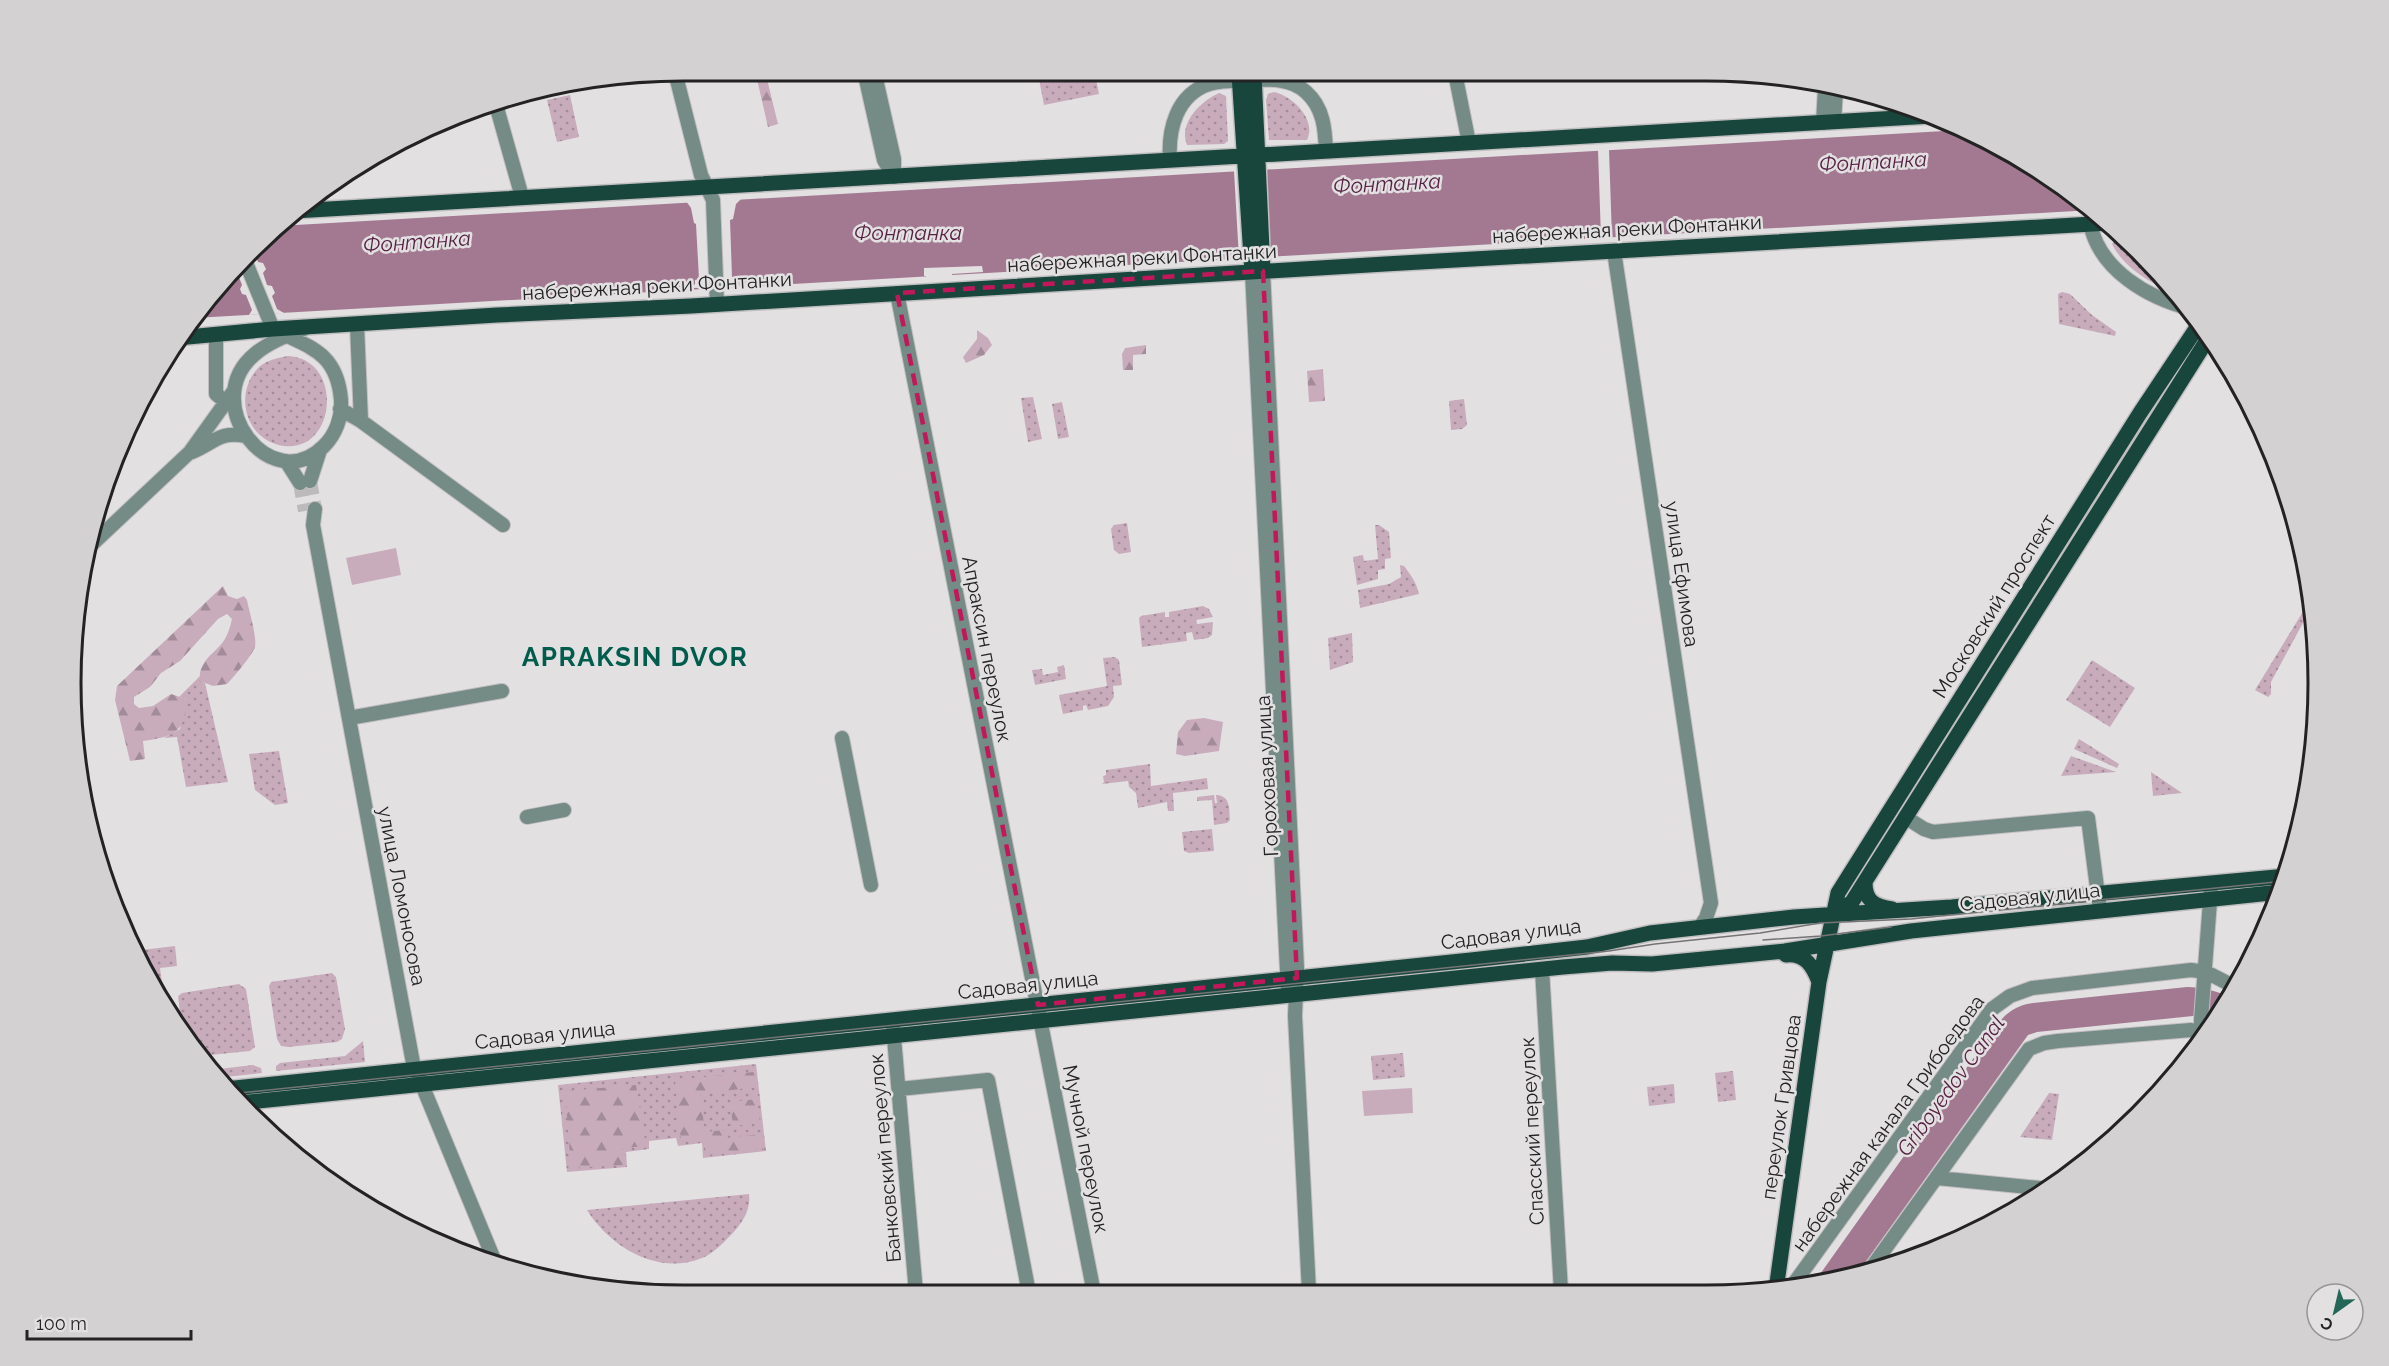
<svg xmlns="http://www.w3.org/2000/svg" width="2389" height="1366" viewBox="0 0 2389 1366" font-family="Raleway,sans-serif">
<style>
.green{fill:url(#green-dots)}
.forest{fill:url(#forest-firs)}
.pitch{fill:#c9acbc}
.water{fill:#a37992}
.pier{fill:#e3e0e2}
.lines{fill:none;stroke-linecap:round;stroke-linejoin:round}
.minor-tunnel{stroke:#bdbabc;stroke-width:14;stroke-dasharray:14 7;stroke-linecap:butt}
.minor-casing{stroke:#c1bec0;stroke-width:16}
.major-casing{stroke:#c1bec0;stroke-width:18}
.minor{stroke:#758b85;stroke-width:14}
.major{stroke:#18463c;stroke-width:15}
.tram{stroke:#757374;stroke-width:1.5}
.marked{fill:none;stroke:#c2185b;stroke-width:4.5;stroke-dasharray:12 8;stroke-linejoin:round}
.labels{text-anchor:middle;stroke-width:5;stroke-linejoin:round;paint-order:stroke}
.street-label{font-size:20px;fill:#242324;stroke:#e3e0e2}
.water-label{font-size:21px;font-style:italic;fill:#551f42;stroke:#e3e0e2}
.district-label{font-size:26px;font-weight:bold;letter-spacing:1.5px;fill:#005d4d;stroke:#e3e0e2}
.rim{fill:none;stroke:#242324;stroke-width:3}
</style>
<defs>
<pattern id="green-dots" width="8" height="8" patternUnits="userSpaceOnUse" patternTransform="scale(1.5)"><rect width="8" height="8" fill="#c9acbc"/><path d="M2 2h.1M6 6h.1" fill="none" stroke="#a38c99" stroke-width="1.8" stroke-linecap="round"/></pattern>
<pattern id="forest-firs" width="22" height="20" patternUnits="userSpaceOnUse" patternTransform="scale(1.5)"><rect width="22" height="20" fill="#c9acbc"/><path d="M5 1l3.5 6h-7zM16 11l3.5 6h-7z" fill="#a38c99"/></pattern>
</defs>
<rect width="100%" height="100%" fill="#e3e0e2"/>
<path class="green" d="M 1038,74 L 1095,74 L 1099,94 L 1044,105 Z
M 1274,92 C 1293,96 1317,120 1307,140 L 1269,140 L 1266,100 L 1268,94 Z
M 1219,93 L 1226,96 L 1228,141 L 1224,144 L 1187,145 C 1178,123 1201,101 1219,93 Z
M 570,95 L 579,137 L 557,142 L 547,100 Z
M 2116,238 L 2124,238 L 2176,293 C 2152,285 2123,267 2112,244 Z
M 2062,292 L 2070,294 L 2092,315 L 2116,332 L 2115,336 L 2059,324 L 2058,294 Z
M 288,356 C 344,359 337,452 284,446 C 246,441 233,395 258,368 C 266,360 278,358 288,356 Z
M 1033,397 L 1042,439 L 1028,442 L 1021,398 Z
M 1464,399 L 1467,425 L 1462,429 L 1451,430 L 1449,401 Z
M 1062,402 L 1069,437 L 1058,439 L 1052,404 Z
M 1127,523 L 1131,552 L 1119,554 L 1114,550 L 1111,529 L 1114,525 Z
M 1375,525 L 1379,525 L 1389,532 L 1391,558 L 1385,559 L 1385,569 L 1378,570 L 1378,579 L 1357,585 L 1353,557 L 1363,555 L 1364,561 L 1378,559 Z
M 1400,565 L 1404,566 C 1411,575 1416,582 1419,594 L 1360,608 L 1358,590 L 1389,584 L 1401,577 Z
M 2307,605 L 2311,608 L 2271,682 L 2271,694 L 2268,697 L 2255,690 Z
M 1203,606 L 1209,609 L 1213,617 L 1196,620 L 1197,624 L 1213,622 L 1212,635 L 1208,638 L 1194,640 L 1192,632 L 1186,633 L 1187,641 L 1142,647 L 1139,618 L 1141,616 L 1165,612 L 1165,617 L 1169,617 L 1169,612 Z
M 1352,633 L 1353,662 L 1330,670 L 1328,638 Z
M 1115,657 L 1119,660 L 1122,685 L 1113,686 L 1114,697 L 1108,706 L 1088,710 L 1086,705 L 1083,706 L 1083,710 L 1063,714 L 1059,695 L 1107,686 L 1103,658 Z
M 2092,660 L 2135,688 L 2110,727 L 2066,700 Z
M 1064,665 L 1066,679 L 1035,685 L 1032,670 L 1042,669 L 1043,675 L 1058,672 L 1057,667 Z
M 200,676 L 200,681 L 205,683 L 228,782 L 186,787 L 177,737 L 164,738 L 180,729 L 186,699 L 179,697 Z
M 2079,739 L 2119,764 L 2117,768 L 2074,749 Z
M 279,751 L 288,803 L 275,805 L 255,790 L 249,754 Z
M 2071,756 L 2116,772 L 2061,776 Z
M 1150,764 L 1151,786 L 1207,778 L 1208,789 L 1173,793 L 1174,811 L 1168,811 L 1167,802 L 1138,808 L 1136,793 L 1129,787 L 1128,781 L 1102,784 L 1104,782 L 1103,776 L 1106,775 L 1106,770 Z
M 2151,772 L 2182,793 L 2153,796 Z
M 1214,795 L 1215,803 L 1217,803 L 1216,795 C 1231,796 1229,808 1230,820 L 1227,823 L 1214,825 L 1212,800 L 1197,801 L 1197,797 Z
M 1212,829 L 1214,851 L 1189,853 L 1184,851 L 1182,832 Z
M 175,946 L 177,966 L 160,968 L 165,1006 L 145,974 L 142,950 Z
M 332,973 L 336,977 L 345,1029 L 342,1039 L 337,1042 L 288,1047 L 281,1046 L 277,1039 L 269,986 L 271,982 Z
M 239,984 L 246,989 L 255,1047 L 250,1051 L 200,1056 L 182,1030 L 178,996 L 182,993 Z
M 363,1041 L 365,1062 L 276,1071 L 276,1066 L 280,1063 L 345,1056 Z
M 1403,1053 L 1405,1077 L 1373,1080 L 1371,1056 Z
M 756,1064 L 766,1151 L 703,1158 L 702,1143 L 678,1146 L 676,1138 L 649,1141 L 649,1149 L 626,1152 L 627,1167 L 567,1172 L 558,1085 Z
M 253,1065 L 261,1068 L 262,1073 L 216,1078 L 210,1070 Z
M 1733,1071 L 1736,1100 L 1718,1102 L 1715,1073 Z
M 1674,1084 L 1675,1103 L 1649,1106 L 1647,1087 Z
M 2049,1093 L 2059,1094 L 2052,1140 L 2020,1137 Z
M 749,1194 C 751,1211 742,1223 731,1235 C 723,1243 713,1254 702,1258 C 658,1276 610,1247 587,1210 Z"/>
<path class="forest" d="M 756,75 L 766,75 L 778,124 L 768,127 Z
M 977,330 L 988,338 L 992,345 L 984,355 L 966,363 L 963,357 L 977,339 Z
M 1146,345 L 1146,354 L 1133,355 L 1133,370 L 1123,370 L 1122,354 L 1125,348 Z
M 1323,369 L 1325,401 L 1309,402 L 1307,371 Z
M 223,586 L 228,596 L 237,599 L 244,596 L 247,600 C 249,611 257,636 255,647 C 253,654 234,677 227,684 L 213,686 L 200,681 C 198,661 214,654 223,642 C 228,635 230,627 232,619 L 227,614 L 218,619 L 180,661 L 161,673 L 150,687 L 134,697 L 134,704 L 139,708 L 153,706 L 171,694 L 186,699 C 187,732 173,737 143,741 L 145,759 L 130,761 L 115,700 L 117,686 Z
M 1204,718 L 1223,722 L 1219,751 L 1185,756 L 1176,754 L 1178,732 L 1187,720 Z
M 754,1072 L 756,1087 L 700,1094 L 705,1132 L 724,1130 L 726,1138 L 761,1134 L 763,1150 L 706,1155 L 704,1140 L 681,1142 L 675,1080 Z
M 636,1085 L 646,1146 L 622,1148 L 623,1165 L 571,1168 L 565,1091 Z
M 757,1099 L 760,1123 L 733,1126 L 730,1102 Z"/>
<path class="pitch" d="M 396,548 L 401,575 L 352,585 L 346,558 Z
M 1412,1088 L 1413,1113 L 1364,1116 L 1362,1091 Z"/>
<path class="water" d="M 1962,130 L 2013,153 L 2093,210 L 194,318 L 250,250 L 278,226 Z
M 2187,987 C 2201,987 2219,991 2230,998 L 2211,1023 L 2193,1016 L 2037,1032 L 2028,1035 L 1857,1274 L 1813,1284 L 1995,1028 C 2004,1014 2016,1005 2033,1003 Z"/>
<path class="pier" d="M 1598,150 L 1609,150 L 1612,238 L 1601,238 Z
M 1266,170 L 1270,258 L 1239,259 L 1234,171 Z
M 741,199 L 736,204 L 733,219 L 730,220 L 732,277 L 737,277 L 739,286 L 744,287 L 691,288 L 695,284 L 695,280 L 699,279 L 696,224 L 694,223 L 691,208 L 686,201 Z
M 253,247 L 258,262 L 263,263 L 266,269 L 263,273 L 267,285 L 272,286 L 275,293 L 272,296 L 277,309 L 284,313 L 249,315 L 252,310 L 246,295 L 242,294 L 240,289 L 242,285 L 237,272 L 233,271 Z
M 982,266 L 983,272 L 952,274 L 953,278 L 927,280 L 926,276 L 924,276 L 924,268 Z"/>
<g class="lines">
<path class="minor-tunnel" d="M 310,481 L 315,509
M 300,483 L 305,511"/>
<g class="minor-casing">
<path id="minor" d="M 1455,73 L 1469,143
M 865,75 L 884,160 L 894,177
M 875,75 L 894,159 L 894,176
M 676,76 L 701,175 L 713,200 L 717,305
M 495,101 L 522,197
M 1834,122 L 1836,90
M 1823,123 L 1825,88
M 1170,160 C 1168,130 1176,95 1209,84 C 1223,80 1239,81 1254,80 C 1272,79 1292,79 1306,92 C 1324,108 1325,130 1326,151
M 2090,223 C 2099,270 2148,298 2191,309
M 1614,251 L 1711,903 L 1706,918 L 1700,927
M 244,258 L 273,329 C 308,347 337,351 341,400 C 342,417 336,434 324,446 C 271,499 197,402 255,354 C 269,342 287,335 304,329
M 1263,271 L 1297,968 L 1295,1016 L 1309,1292
M 1252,272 L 1288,990
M 897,293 L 1094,1293
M 357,325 L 361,421
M 216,335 L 216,394 L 226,402
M 340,409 L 361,421 L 503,525
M 192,452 C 214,443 219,431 245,436
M 286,461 L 300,483
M 310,481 L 320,450
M 315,509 L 313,525 L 413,1063 L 495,1262
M 87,549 L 190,452 L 233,392
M 349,718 L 502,691
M 842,738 L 871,885
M 527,817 L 564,810
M 1905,817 L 1924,829 L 1933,832 L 2088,818 L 2100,911
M 1542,969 L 1561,1291
M 893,1026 L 916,1293
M 2202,1034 L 2201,1020 L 2211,888
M 899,1089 L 988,1080 L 1029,1293
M 1937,1178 L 2050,1189
M 1869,1271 L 2029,1049 L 2044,1043 L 2058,1041 L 2191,1030 L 2203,1033
M 1790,1289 L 1992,1009 L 2010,996 L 2032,988 L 2191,970 L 2206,972 L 2237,988"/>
</g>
<g class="major-casing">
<path id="major" d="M 1239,74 L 1252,272
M 1254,74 L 1263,271
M 294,211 L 1932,116
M 177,338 L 273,329 L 497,315 L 691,306 L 1385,264 L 2110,223
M 1865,882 C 1865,901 1874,906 1892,909
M 1834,916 L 1852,902 L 2209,337
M 1786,955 C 1805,953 1813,966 1819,982
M 225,1089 L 1471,960 L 1587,947 L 1650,933 L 1794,917 L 1952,907 L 2287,876
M 239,1103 L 1563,967 L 1612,963 L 1652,964 L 1785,951 L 1911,931 L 2280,892
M 1776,1290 L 1819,982 L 1838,893 L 2140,413 L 2200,323"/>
</g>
<use href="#minor" class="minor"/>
<use href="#major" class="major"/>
<path class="tram" d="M 1763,940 L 1821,936 L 1891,927
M 230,1094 L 1609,951 L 1655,944 L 1760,933 L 1820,923 L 1911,919 L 2285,881"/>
</g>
<path class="marked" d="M 1263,271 L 1297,978 L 1038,1005 L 897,293 Z"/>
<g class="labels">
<g class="street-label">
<text transform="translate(1627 229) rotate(-3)" y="7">набережная реки Фонтанки</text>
<text transform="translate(1142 258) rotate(-3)" y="7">набережная реки Фонтанки</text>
<text transform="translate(657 286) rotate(-3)" y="7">набережная реки Фонтанки</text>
<text transform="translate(1682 574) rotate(82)" y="7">улица Ефимова</text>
<text transform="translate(1994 606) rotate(-58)" y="7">Московский проспект</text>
<text transform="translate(987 649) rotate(79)" y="7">Апраксин переулок</text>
<text transform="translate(1267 776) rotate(-93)" y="7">Гороховая улица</text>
<text transform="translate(402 896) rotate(79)" y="7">улица Ломоносова</text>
<text transform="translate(2030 897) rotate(-6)" y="7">Садовая улица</text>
<text transform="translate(1511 934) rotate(-7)" y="7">Садовая улица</text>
<text transform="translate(1028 985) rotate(-6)" y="7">Садовая улица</text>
<text transform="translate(545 1035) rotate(-6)" y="7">Садовая улица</text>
<text transform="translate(1781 1107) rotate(-82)" y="7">переулок Гривцова</text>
<text transform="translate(1888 1123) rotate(-54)" y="7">набережная канала Грибоедова</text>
<text transform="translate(1532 1131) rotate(-93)" y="7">Спасский переулок</text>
<text transform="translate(1086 1149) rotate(79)" y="7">Мучной переулок</text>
<text transform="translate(885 1158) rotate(-95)" y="7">Банковский переулок</text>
</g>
<g class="water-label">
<text transform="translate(1873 162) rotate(-3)" y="7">Фонтанка</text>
<text transform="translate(1387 184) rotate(-3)" y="7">Фонтанка</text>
<text x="908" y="240">Фонтанка</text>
<text transform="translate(417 242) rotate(-4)" y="7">Фонтанка</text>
<text transform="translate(1951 1086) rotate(-54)" y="7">Griboyedov Canal</text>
</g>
<g class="district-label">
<text x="635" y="666">APRAKSIN DVOR</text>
</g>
</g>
<path d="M0 0H2389V1366H0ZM683 81H1706A602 602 0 0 1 2308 683V683A602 602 0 0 1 1706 1285H683A602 602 0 0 1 81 683V683A602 602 0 0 1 683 81Z" fill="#d4d1d3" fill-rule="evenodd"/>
<path class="rim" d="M683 81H1706A602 602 0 0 1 2308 683V683A602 602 0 0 1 1706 1285H683A602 602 0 0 1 81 683V683A602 602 0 0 1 683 81Z"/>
<g transform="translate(2335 1312) rotate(214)"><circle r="28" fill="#e3e0e2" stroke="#979496" stroke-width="1.5"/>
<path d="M0-4.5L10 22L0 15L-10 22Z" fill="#246759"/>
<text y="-9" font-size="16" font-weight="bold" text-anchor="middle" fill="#242324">С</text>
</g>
<path d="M27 1330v9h164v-9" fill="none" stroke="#242324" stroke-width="3"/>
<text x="36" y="1330" font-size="18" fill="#242324" stroke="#e3e0e2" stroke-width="4.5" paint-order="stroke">100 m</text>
</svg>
